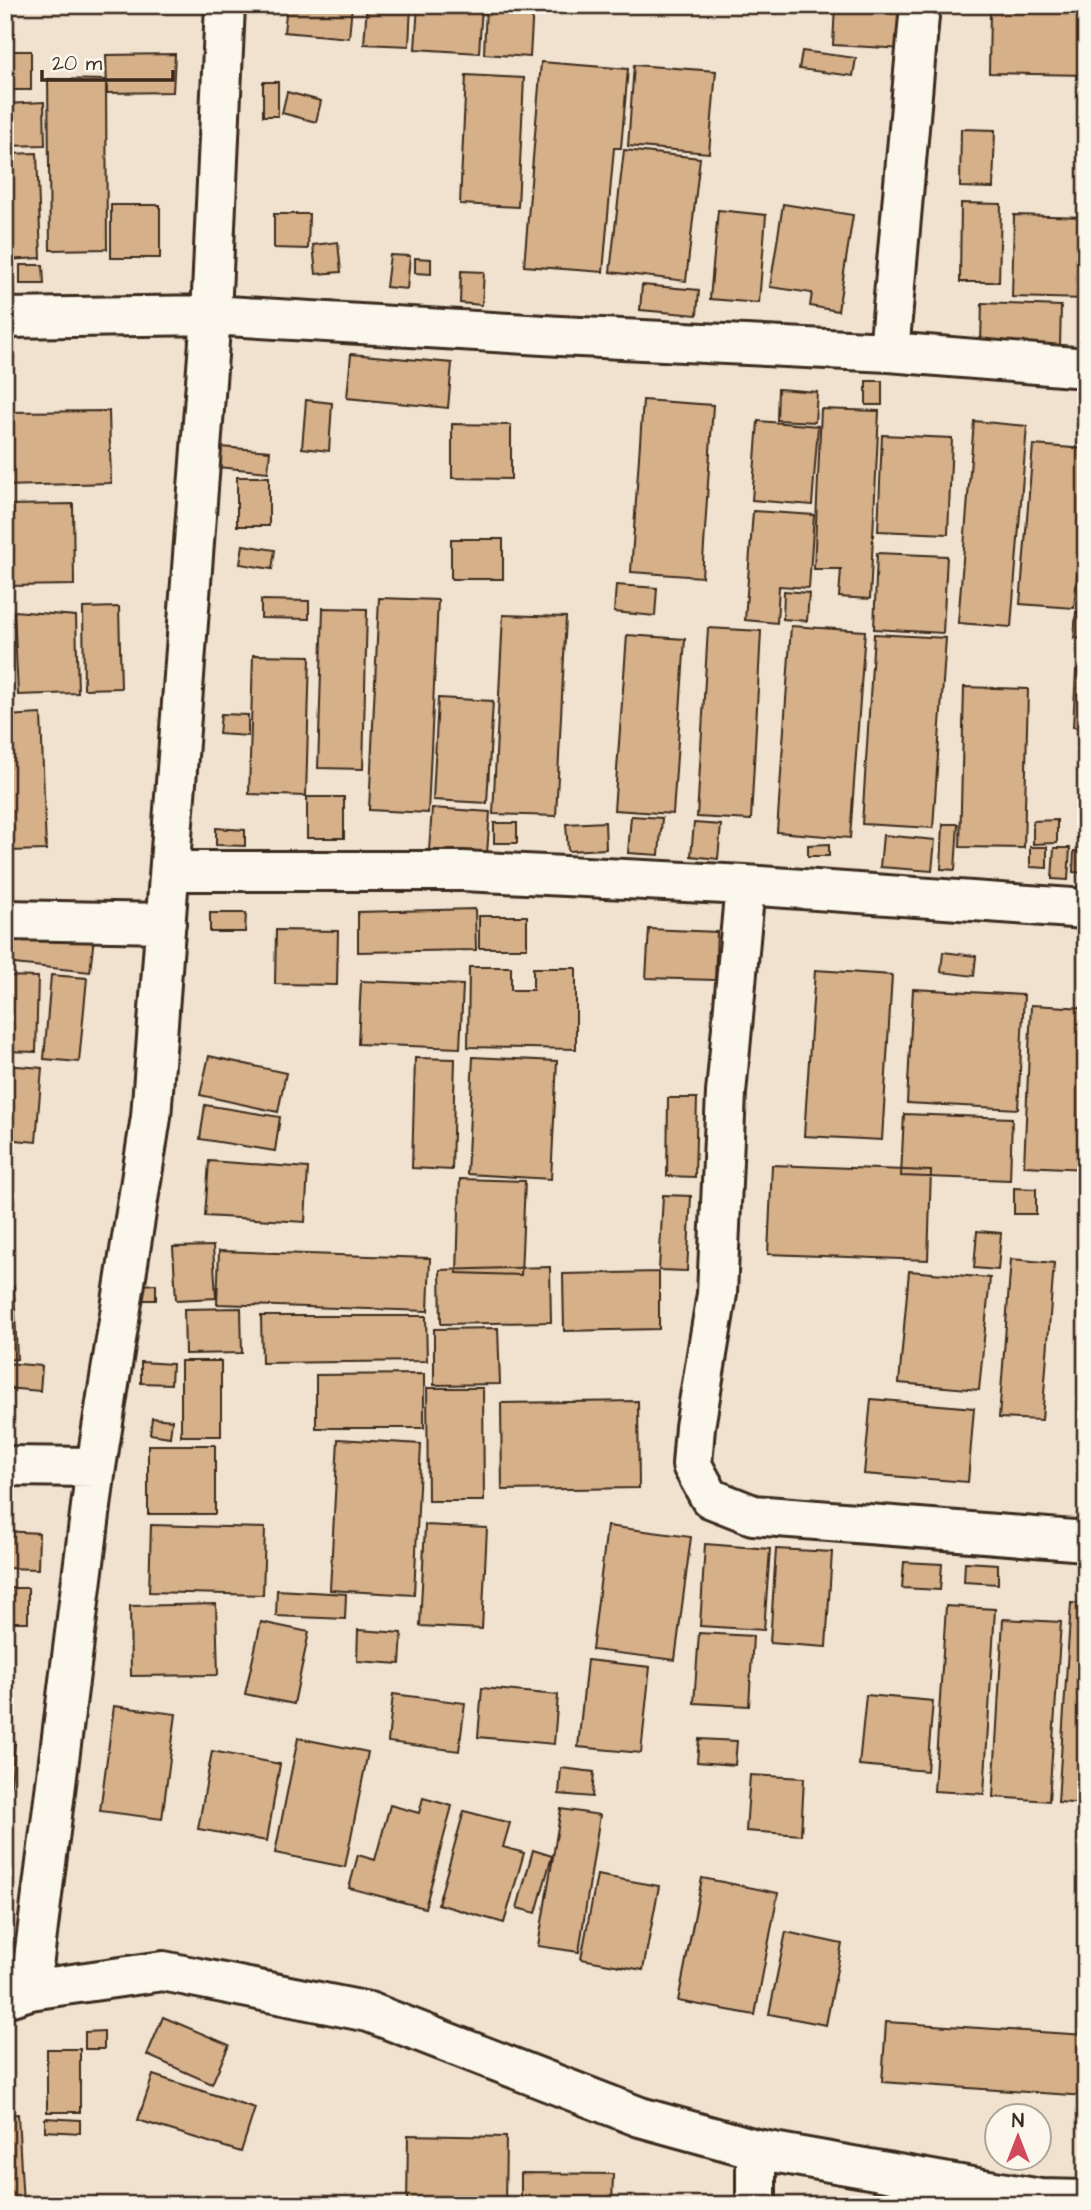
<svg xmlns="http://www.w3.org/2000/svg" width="1091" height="2210" viewBox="0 0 1091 2210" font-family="'Architects Daughter',sans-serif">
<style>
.building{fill:#d6b088;stroke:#3b2a1e;stroke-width:2}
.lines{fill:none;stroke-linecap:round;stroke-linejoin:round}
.minor-casing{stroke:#3b2a1e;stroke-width:44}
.tertiary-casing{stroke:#3b2a1e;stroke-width:44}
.minor{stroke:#fbf7ec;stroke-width:38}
.tertiary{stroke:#fbf7ec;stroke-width:38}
</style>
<rect width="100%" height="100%" fill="#f0e2ce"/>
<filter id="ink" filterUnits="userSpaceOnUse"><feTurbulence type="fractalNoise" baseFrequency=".0143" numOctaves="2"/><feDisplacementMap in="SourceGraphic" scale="14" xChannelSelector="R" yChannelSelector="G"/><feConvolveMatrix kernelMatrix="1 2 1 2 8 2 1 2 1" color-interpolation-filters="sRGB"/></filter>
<g filter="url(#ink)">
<path class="building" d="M 287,5 L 352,5 L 349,38 L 284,32 Z
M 367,5 L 411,5 L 409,46 L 364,44 Z
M 418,5 L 482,5 L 479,53 L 415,49 Z
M 486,5 L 533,5 L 530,57 L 484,54 Z
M 835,5 L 908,5 L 905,49 L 833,45 Z
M 990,8 L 1086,11 L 1086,75 L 989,73 Z
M 5,51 L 31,51 L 31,90 L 5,90 Z
M 802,51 L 856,58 L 853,76 L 799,69 Z
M 175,54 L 173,92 L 107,93 L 106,55 Z
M 541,62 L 628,69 L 621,148 L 614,148 L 603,272 L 524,266 Z
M 634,65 L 716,71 L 709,153 L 628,146 Z
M 466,75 L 524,78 L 518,207 L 460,204 Z
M 48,79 L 106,80 L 107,249 L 50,250 Z
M 263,82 L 278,82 L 278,116 L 263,116 Z
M 287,92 L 321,101 L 316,122 L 282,113 Z
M 44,102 L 45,145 L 5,146 L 5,104 Z
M 961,129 L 995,130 L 993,188 L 960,187 Z
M 624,150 L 700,158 L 686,281 L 610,272 Z
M 37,153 L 41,258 L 5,260 L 5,154 Z
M 961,203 L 1001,204 L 999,282 L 960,282 Z
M 783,204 L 853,215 L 838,311 L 810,306 L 812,293 L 770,287 Z
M 111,205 L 160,205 L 160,258 L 111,258 Z
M 718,210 L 766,215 L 759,303 L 710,299 Z
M 274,214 L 309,214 L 308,249 L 274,248 Z
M 1014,215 L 1086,217 L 1086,299 L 1012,297 Z
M 338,242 L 341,272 L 316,274 L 313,245 Z
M 390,255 L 410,256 L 407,289 L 386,287 Z
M 415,258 L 431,259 L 431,274 L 415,273 Z
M 20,265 L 43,265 L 44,284 L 20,284 Z
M 461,271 L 484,272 L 482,305 L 460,303 Z
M 642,285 L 699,290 L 697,315 L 640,310 Z
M 982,303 L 1061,306 L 1060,345 L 981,344 Z
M 351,354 L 452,363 L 448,408 L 347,398 Z
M 866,381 L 882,381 L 882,405 L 866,405 Z
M 778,389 L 817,392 L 815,422 L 777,420 Z
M 306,400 L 332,403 L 329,451 L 302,448 Z
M 643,400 L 713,405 L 702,577 L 631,572 Z
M 821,409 L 879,411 L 870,599 L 839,597 L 841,569 L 814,569 Z
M 109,411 L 111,483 L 5,486 L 5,412 Z
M 758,421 L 818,426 L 812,505 L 752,500 Z
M 974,421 L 1027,426 L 1011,627 L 958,623 Z
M 452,424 L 511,425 L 511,479 L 452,478 Z
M 882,435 L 952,438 L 948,534 L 878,531 Z
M 1033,445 L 1086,449 L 1086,475 L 1074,608 L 1020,604 Z
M 220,447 L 270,451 L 268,472 L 218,467 Z
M 237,477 L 269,477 L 269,526 L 237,526 Z
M 73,504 L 74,585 L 5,586 L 5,505 Z
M 753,511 L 814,515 L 809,588 L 779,586 L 777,623 L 745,620 Z
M 451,539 L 503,539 L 503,579 L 451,579 Z
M 243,545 L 275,550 L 272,569 L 240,564 Z
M 877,553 L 947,556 L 943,633 L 874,629 Z
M 616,585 L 657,588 L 655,616 L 614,612 Z
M 784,591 L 809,593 L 807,621 L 783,619 Z
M 379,598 L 438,600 L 428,813 L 369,810 Z
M 261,600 L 309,601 L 309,619 L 261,618 Z
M 119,607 L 121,688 L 84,689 L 83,608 Z
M 323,608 L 367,609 L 363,769 L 318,768 Z
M 14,611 L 76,616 L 78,693 L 18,695 Z
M 1076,612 L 1086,612 L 1086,639 L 1074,638 Z
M 503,615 L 566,617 L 556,816 L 493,814 Z
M 791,626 L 865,631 L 850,838 L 777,832 Z
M 708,628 L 761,631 L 751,820 L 697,817 Z
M 874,634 L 946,638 L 933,828 L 862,824 Z
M 627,635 L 685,639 L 673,814 L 614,810 Z
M 253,655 L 310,656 L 306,796 L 249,794 Z
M 1076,670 L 1086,671 L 1086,728 L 1073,727 Z
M 964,687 L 1028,689 L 1024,848 L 960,847 Z
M 438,698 L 493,701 L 487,803 L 433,800 Z
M 41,714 L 46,850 L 9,851 L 5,716 Z
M 221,714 L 248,715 L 248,736 L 219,734 Z
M 307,797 L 344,797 L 344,838 L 307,838 Z
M 432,808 L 490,812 L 487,854 L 429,850 Z
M 631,816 L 662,818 L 659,855 L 628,853 Z
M 1057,820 L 1057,843 L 1033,844 L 1033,821 Z
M 605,822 L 606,849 L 568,851 L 566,824 Z
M 494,823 L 517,823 L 517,843 L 494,843 Z
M 694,823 L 721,825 L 718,859 L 691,856 Z
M 943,824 L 958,824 L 955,870 L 941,869 Z
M 216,828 L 245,830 L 245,846 L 216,845 Z
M 883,835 L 935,840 L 932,871 L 880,867 Z
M 829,844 L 829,856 L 808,856 L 808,845 Z
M 1030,847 L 1047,847 L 1047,868 L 1030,867 Z
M 1054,848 L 1070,848 L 1068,880 L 1052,879 Z
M 1074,851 L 1086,852 L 1086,873 L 1073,872 Z
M 475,909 L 476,950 L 358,952 L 358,912 Z
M 210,913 L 246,913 L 245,932 L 210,932 Z
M 479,916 L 527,916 L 527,948 L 479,948 Z
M 5,927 L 94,937 L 90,972 L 5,963 Z
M 649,929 L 717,932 L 715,980 L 646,978 Z
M 276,930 L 338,931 L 337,985 L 275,984 Z
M 943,952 L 976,956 L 974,976 L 941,972 Z
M 469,967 L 511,967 L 511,990 L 533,990 L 533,968 L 576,968 L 576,1049 L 468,1047 Z
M 815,970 L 892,975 L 882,1140 L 804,1136 Z
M 51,975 L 87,978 L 79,1062 L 44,1059 Z
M 5,976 L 38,977 L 36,1052 L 5,1051 Z
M 361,981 L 463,985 L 460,1048 L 358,1044 Z
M 913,989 L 1024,995 L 1018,1109 L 907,1103 Z
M 1031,1005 L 1086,1008 L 1086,1169 L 1024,1166 Z
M 209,1056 L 286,1073 L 278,1112 L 200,1095 Z
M 473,1057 L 557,1061 L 551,1179 L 467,1174 Z
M 415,1058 L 455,1059 L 452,1170 L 412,1168 Z
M 5,1065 L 42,1068 L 36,1142 L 5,1139 Z
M 668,1098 L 697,1098 L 695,1177 L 667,1176 Z
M 205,1105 L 280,1117 L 275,1151 L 200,1139 Z
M 904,1114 L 1012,1118 L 1010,1180 L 901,1176 Z
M 209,1161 L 308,1168 L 305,1222 L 205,1216 Z
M 772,1165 L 931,1171 L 928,1260 L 768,1254 Z
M 460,1179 L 525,1181 L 521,1275 L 457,1273 Z
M 1014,1188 L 1036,1189 L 1036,1214 L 1014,1214 Z
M 663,1195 L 691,1196 L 687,1271 L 659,1270 Z
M 977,1231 L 1001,1233 L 998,1270 L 974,1268 Z
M 213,1246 L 216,1298 L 176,1300 L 173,1247 Z
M 219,1251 L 430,1258 L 428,1311 L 217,1304 Z
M 1011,1259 L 1054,1263 L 1042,1420 L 999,1418 Z
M 550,1267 L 551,1322 L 441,1324 L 440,1270 Z
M 909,1271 L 990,1278 L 979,1390 L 899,1383 Z
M 659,1272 L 659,1329 L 564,1331 L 563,1274 Z
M 156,1284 L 156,1300 L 142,1300 L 141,1285 Z
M 5,1286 L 14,1286 L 17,1359 L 5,1360 Z
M 241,1308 L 242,1353 L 185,1354 L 184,1309 Z
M 261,1316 L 426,1316 L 427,1361 L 262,1363 Z
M 498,1328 L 500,1384 L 434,1385 L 434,1329 Z
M 181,1361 L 221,1361 L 221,1436 L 181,1436 Z
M 141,1362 L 172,1364 L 171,1384 L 141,1383 Z
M 6,1363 L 42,1366 L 40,1391 L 5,1388 Z
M 424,1374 L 424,1428 L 316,1428 L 316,1375 Z
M 1086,1379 L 1086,1443 L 1078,1442 Z
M 427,1388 L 483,1388 L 484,1501 L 428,1501 Z
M 871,1399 L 974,1408 L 968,1482 L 864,1474 Z
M 638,1401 L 639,1488 L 502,1490 L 501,1403 Z
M 152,1418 L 172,1420 L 170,1437 L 150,1434 Z
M 338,1439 L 421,1444 L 414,1595 L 330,1590 Z
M 148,1445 L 215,1445 L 215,1514 L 148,1514 Z
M 151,1525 L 265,1528 L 263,1595 L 149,1592 Z
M 425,1525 L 487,1528 L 482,1629 L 420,1626 Z
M 607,1526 L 691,1537 L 675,1660 L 592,1650 Z
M 5,1531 L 39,1533 L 38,1569 L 5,1568 Z
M 705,1544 L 770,1549 L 764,1630 L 700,1626 Z
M 776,1549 L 832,1552 L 826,1647 L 770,1643 Z
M 904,1562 L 942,1564 L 940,1590 L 902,1588 Z
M 965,1562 L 998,1564 L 998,1584 L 964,1582 Z
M 5,1588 L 28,1588 L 28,1622 L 5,1622 Z
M 277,1590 L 346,1594 L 345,1619 L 276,1616 Z
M 1071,1603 L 1086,1604 L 1086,1804 L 1058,1802 Z
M 216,1604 L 218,1675 L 131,1676 L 130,1606 Z
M 946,1606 L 995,1609 L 984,1794 L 934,1791 Z
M 1003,1619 L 1061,1622 L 1049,1801 L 993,1797 Z
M 261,1622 L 309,1632 L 294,1704 L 245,1694 Z
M 358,1630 L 402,1633 L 400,1664 L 357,1661 Z
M 699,1633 L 753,1636 L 749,1706 L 694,1703 Z
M 587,1660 L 650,1667 L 641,1753 L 578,1747 Z
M 482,1688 L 558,1695 L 554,1744 L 478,1737 Z
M 393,1694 L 465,1703 L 459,1751 L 388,1742 Z
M 866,1695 L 933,1701 L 927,1771 L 859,1765 Z
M 5,1696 L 9,1696 L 9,1735 L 5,1735 Z
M 114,1706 L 176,1714 L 162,1819 L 100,1811 Z
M 298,1738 L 368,1752 L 345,1867 L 275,1853 Z
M 699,1739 L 737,1741 L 735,1765 L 697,1762 Z
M 5,1743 L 15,1744 L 10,1794 L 5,1793 Z
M 212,1751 L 280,1764 L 267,1841 L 198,1829 Z
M 561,1768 L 594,1772 L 592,1797 L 559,1794 Z
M 750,1775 L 804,1778 L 801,1835 L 746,1831 Z
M 423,1798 L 452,1806 L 425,1908 L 349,1888 L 358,1855 L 375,1860 L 390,1805 L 419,1813 Z
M 561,1809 L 600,1815 L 579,1952 L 538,1946 Z
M 464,1811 L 510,1823 L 503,1847 L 524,1853 L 504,1923 L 438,1904 Z
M 533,1850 L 552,1856 L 536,1913 L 517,1908 Z
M 597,1875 L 659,1886 L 643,1970 L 581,1959 Z
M 702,1878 L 778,1893 L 755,2015 L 678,2001 Z
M 786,1932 L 842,1944 L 826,2025 L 769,2014 Z
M 163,2017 L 229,2045 L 212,2084 L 147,2055 Z
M 886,2022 L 1086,2035 L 1086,2096 L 882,2082 Z
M 104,2031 L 104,2049 L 85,2049 L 85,2032 Z
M 47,2049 L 80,2049 L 80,2112 L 47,2112 Z
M 153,2075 L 255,2108 L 241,2152 L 138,2120 Z
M 18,2114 L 23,2205 L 5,2205 L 5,2115 Z
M 45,2118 L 80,2120 L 80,2133 L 45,2131 Z
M 408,2135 L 506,2137 L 505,2205 L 407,2205 Z
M 521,2173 L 613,2174 L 612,2205 L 521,2205 Z"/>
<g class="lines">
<g class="minor-casing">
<path id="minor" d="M 5,318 L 211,315 L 560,336 L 889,352 L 1086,368
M 889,352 L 920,5
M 170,871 L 463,871 L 745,885 L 1086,909
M 745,885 L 726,1093 L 717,1294 L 695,1427 L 692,1465 L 710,1498 L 753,1515 L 1086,1541
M 5,920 L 166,923
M 5,1466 L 96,1467
M 30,1990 L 96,1467 L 151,1117 L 211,315 L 225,5
M 756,2149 L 756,2205"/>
</g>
<g class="tertiary-casing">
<path id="tertiary" d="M 5,1998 L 30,1990 L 163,1971 L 369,2012 L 640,2117 L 756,2149 L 1040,2199 L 1086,2200"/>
</g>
<use href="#minor" class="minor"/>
<use href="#tertiary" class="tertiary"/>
</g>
</g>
<rect width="1091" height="2210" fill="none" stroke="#fbf7ec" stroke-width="28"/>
<rect x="14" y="14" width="1063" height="2182" fill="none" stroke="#3b2a1e" stroke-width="2.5" filter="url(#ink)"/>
<g transform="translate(1018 2137)"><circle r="33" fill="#fbf7ec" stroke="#aea59a" stroke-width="2"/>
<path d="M0-5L12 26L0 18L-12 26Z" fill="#d1495b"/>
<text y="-10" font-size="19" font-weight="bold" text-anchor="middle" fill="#3b2a1e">N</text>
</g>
<path d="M42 70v10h131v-10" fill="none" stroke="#3b2a1e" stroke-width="3.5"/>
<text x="52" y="70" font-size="21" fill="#3b2a1e" stroke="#fbf7ec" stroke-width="5" paint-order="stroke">20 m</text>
</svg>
